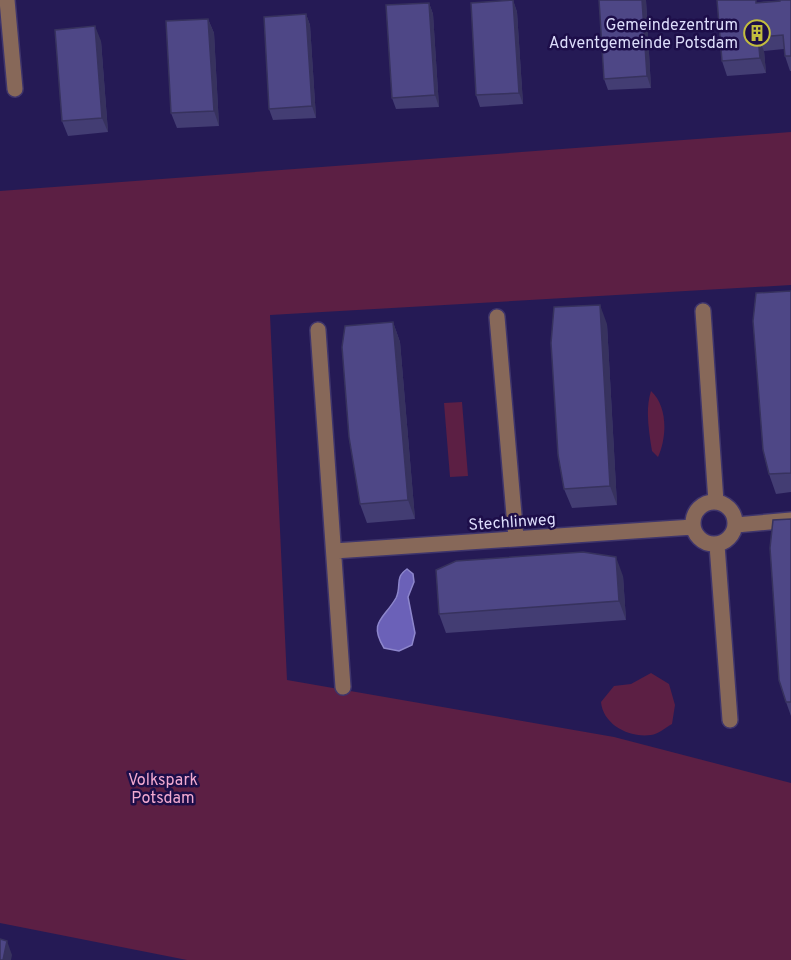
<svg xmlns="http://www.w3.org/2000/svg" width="791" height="960" viewBox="0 0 791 960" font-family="Overpass,sans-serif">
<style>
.green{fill:#5c1f44}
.water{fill:#6b61b8;stroke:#8d86cc;stroke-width:1.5}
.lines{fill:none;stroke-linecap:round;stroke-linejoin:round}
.minor-casing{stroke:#3f356c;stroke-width:18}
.minor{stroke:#876859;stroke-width:15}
.wall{fill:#433d73}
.shaded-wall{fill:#37325e}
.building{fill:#4e4786;stroke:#37325e;stroke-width:1.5}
.labels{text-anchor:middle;stroke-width:5;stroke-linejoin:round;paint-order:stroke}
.poi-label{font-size:16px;fill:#ddddfb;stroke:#1d0e49;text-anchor:end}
.street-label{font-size:16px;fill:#ddddfb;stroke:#1d0e49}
.park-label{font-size:16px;fill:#f2aad0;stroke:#1d0e49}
</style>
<rect width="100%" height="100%" fill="#251a55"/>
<path class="green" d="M 791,132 L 791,285 L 270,315 L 287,680 L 614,737 L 791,783 L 791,960 L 187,960 L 0,923 L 0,191 Z
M 651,391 C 668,406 667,438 658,457 L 652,451 C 649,432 645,410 651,391 Z
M 462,402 L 468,476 L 450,477 L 444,403 Z
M 651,673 L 669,684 L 675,705 L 672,724 C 665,728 658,734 651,735 C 628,738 603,724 601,702 L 614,686 L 631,684 Z"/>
<path class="water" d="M 407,569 L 413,574 L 414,582 L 408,597 L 415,633 L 412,645 L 399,651 L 384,648 C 368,622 384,619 396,598 C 402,586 394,578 407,569 Z"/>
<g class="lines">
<g class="minor-casing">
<path id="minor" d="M 7,0 L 15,89
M 703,311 L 716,502
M 497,317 L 516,538
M 318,330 L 343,687
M693 523a21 21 0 1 1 42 0a21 21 0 1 1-42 0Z
M 736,525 L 791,520
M 717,545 L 730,720
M 334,551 L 693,527"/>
</g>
<use href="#minor" class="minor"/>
</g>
<path class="wall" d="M 513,0 L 517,12 L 523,104 L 480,107 L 476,95 Z
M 646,0 L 651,88 L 608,90 L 604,79 Z
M 791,0 L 791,71 L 790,71 L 785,56 L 784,49 L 764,51 L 766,73 L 727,76 L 722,61 L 760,2 Z
M 429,3 L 433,14 L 439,107 L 396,109 L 392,98 Z
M 306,14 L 310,25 L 316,118 L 273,120 L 269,109 Z
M 208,19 L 214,33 L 219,126 L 177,128 L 171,113 Z
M 101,41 L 108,132 L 68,136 L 62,121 Z
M 791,291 L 791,492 L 776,494 L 769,474 Z
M 393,322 L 400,342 L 415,519 L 367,523 L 360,504 Z
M 607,324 L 617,505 L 572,508 L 564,489 Z
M 791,519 L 791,716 L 786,702 Z
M 623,576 L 626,620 L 446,633 L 439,614 Z"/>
<path class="shaded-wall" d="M 513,0 L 517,12 L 523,104 L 519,93 Z
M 642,0 L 646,0 L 651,88 L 647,76 Z
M 429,3 L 433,14 L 439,107 L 435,95 Z
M 306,14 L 310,25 L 316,118 L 312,106 Z
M 208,19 L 214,33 L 219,126 L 214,111 Z
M 95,26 L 101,41 L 108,132 L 102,118 Z
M 758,37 L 764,51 L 766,73 L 760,58 Z
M 600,305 L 607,324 L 617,505 L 610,486 Z
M 393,322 L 400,342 L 415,519 L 408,500 Z
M 616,557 L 623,576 L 626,620 L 619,601 Z
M 7,941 L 12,955 L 11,960 L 3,960 Z"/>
<path class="building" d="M 513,0 L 519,93 L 476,95 L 471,3 Z
M 599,0 L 642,0 L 647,76 L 604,79 Z
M 717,0 L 756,0 L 756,3 L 780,1 L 780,0 L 791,0 L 791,56 L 785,56 L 783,35 L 758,37 L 760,58 L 722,61 Z
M 429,3 L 435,95 L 392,98 L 386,5 Z
M 306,14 L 312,106 L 269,109 L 264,17 Z
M 208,19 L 214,111 L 171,113 L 166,21 Z
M 95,26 L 102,118 L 62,121 L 55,30 Z
M 791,291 L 791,473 L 769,474 L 763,450 L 753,321 L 756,293 Z
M 600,305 L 610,486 L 564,489 L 558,455 L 551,343 L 554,307 Z
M 393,322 L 408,500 L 360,504 L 349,437 L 342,347 L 345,326 Z
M 791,519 L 791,702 L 786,702 L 779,680 L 770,548 L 773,520 Z
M 583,552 L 616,557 L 619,601 L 439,614 L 436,570 L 456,561 Z
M 0,939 L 7,941 L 3,960 L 0,960 Z"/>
<defs>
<g id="building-ring" transform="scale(1.35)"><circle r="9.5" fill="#1d0e49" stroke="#c3bd3e" stroke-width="1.5"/><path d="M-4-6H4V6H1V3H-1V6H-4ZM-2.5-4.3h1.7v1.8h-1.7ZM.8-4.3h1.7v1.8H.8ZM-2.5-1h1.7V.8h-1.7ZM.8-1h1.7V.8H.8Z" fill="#c3bd3e"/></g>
</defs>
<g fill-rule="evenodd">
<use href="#building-ring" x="757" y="33"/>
</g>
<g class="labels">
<g class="poi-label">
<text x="738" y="30">Gemeindezentrum<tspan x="738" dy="18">Adventgemeinde Potsdam</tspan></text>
</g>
<g class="street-label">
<text transform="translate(512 521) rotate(-4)" y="6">Stechlinweg</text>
</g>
<g class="park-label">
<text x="163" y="785">Volkspark<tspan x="163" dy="18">Potsdam</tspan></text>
</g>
</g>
</svg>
